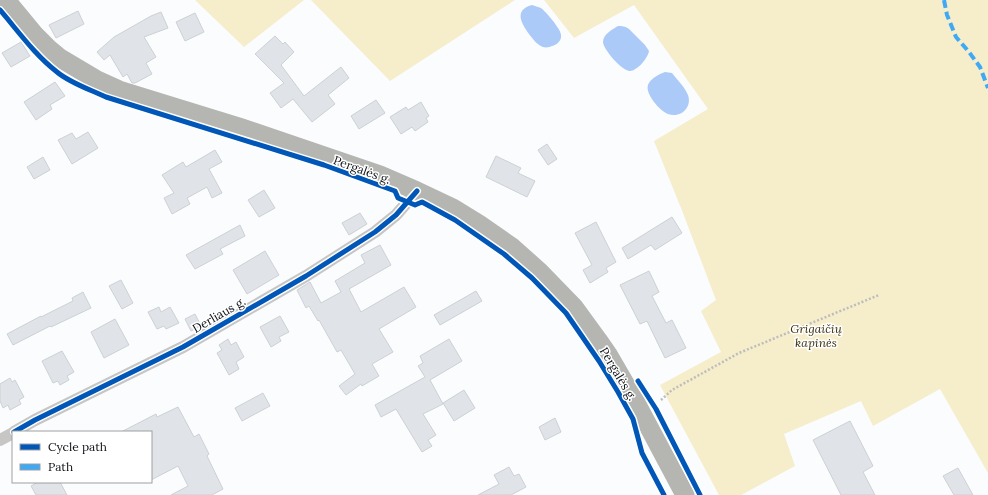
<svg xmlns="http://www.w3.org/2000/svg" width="988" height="495" viewBox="0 0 988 495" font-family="Lora,serif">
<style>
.green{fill:#f6edcb}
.water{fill:#abcaf7}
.building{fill:#e0e3e7;stroke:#cdd1d4}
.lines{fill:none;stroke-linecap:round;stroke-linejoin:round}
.path{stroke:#bdbdbd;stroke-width:2.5;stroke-dasharray:2 2;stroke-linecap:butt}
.minor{stroke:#c7c6c4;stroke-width:12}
.primary{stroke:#b5b5b2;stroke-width:19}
.quiet{stroke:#3fa9f5;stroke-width:4;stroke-dasharray:8 4;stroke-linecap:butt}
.cycleway-casing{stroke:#fff;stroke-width:8}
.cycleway{stroke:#0057b8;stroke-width:5}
.labels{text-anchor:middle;stroke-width:3;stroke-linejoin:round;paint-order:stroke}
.street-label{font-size:12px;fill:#0d1015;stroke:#fff}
.park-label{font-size:12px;font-style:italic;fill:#3c320f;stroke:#fff}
</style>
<rect width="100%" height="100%" fill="#fafcfe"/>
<path class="green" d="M 195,0 L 304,0 L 244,47 Z
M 311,0 L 515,0 L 390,81 Z
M 544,0 L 988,0 L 988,473 L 940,389 L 873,426 L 861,401 L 784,434 L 795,466 L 741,495 L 719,495 L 660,385 L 721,352 L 701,311 L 716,300 L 683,213 L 654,141 L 708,109 L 634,5 L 574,38 Z"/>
<path class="water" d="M 532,5 C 535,6 538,7 541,8 C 546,12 561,29 561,35 C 562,40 557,45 552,46 C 550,47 546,48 543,47 C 537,45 533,39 529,34 C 522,24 513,10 532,5 Z
M 618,26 C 622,26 625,26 629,29 L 645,45 L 649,51 C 648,58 637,71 630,71 C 622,71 603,49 603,42 C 603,34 613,29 618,26 Z
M 665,72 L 672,73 C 677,80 684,86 687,93 C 694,106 681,119 668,114 C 660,111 645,94 648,85 C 650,79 659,74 665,72 Z"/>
<path class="building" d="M 78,11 L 84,24 L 56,38 L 49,25 Z
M 161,12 L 168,28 L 144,37 L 156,57 L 146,63 L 152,74 L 135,83 L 132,83 L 127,74 L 123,77 L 110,55 L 104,60 L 97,52 L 114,37 L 151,16 Z
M 195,13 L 204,32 L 185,41 L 176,22 Z
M 275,36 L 283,44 L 285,42 L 294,52 L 281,65 L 304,96 L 341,67 L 349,78 L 328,95 L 335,104 L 312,122 L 293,99 L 281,108 L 270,93 L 284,83 L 255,54 Z
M 21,42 L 30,56 L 11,67 L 2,53 Z
M 55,82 L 65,96 L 50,105 L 52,109 L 36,120 L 24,102 Z
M 376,100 L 385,113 L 359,129 L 351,116 Z
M 421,102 L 429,116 L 426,118 L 428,122 L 415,131 L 412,127 L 401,134 L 390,117 L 406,107 L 408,110 Z
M 88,132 L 98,148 L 72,164 L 58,140 L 72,133 L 76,139 Z
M 547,144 L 557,159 L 548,165 L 538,150 Z
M 215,150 L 222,162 L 209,169 L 222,193 L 212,198 L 207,187 L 187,198 L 190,204 L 172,214 L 164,198 L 174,193 L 162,175 L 183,162 L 186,167 Z
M 496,156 L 521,168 L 518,173 L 535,181 L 527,197 L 486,177 Z
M 43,157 L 50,170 L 34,179 L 27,167 Z
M 264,190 L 275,208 L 259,217 L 248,200 Z
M 360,213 L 367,224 L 349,235 L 342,223 Z
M 672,217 L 682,233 L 655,250 L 651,245 L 628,259 L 622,248 Z
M 596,222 L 616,262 L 606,268 L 608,272 L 590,283 L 583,270 L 592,265 L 575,233 Z
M 240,225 L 245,236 L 220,249 L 223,254 L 195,269 L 186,255 Z
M 380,245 L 391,265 L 349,289 L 361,312 L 404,287 L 416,307 L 379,329 L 393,352 L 372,364 L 379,376 L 362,386 L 361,384 L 346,395 L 339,386 L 355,374 L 341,350 L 337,352 L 319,320 L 318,321 L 309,306 L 306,308 L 297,290 L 310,282 L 321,303 L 341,292 L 335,281 L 365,263 L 361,255 Z
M 265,251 L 279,275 L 247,294 L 233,270 Z
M 649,271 L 659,292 L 652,296 L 666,323 L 672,320 L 686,348 L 665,358 L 647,321 L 640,324 L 620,285 Z
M 121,280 L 133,303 L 122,309 L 109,286 Z
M 476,291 L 482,301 L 440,325 L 434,315 Z
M 83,292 L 91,308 L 51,327 L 50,326 L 13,345 L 7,334 L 41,316 L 41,317 L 73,301 L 72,298 Z
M 159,307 L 161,312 L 170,307 L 179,323 L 166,329 L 164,326 L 157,329 L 148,312 Z
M 195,314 L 201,326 L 191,331 L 185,319 Z
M 280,316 L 289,332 L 279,337 L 281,341 L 271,347 L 260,327 Z
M 115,319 L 129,345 L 104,358 L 91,332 Z
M 228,339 L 231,345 L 236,342 L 244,357 L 236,362 L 239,369 L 229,375 L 217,353 L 222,350 L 219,345 Z
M 449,339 L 462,361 L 430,380 L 443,404 L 423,414 L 436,435 L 428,440 L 432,446 L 422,452 L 396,409 L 381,417 L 375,405 L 425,377 L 418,366 L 423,363 L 420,356 Z
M 62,351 L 74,372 L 67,376 L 69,380 L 60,385 L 58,381 L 53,383 L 42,361 Z
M 10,378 L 12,382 L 15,380 L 24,397 L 19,400 L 21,404 L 10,410 L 8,405 L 3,408 L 0,401 L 0,384 Z
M 464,390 L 475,408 L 454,421 L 443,403 Z
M 263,393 L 270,406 L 242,421 L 235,408 Z
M 178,407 L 194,437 L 199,434 L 209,454 L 207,456 L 223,489 L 212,495 L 171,495 L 188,486 L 178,466 L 151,480 L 151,432 L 121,432 L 156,414 L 157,417 Z
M 555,418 L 561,432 L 545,440 L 539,427 Z
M 850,421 L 873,466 L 863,472 L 875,495 L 841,495 L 813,440 Z
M 509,467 L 514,476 L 519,474 L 526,487 L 511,495 L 478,495 L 499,484 L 494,475 Z
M 958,468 L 973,495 L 954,495 L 943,476 Z
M 38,482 L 60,482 L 67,495 L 36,495 L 31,486 Z"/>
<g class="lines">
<path class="path" d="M 661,400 L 672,390 L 739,353 L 879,295"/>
<path class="minor" d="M 14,432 L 35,420 L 183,347 L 306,276 L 375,232 L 396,215 L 417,191
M 0,440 L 13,433"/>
<path class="primary" d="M 6,0 L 35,35 L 48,48 L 60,58 L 97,80 L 119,90 L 239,127 L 380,175 L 417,191 L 453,208 L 479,224 L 512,247 L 540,272 L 574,307 L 598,340 L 609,356 L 634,399 L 685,495"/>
<path class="quiet" d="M 944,0 L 947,15 L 956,37 L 969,52 L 980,67 L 988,88"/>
<g class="cycleway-casing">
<path id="cycleway" d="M 0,10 C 18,31 35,55 57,72 C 70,83 91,90 106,97 L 324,165 L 395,191 L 398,198 L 415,205 L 422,202 L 455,220 L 504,254 L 532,278 L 566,313 L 599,361 L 618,392 L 633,419 L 642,453 L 664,495
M 638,381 L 656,409 L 700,495
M 14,432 L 35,420 L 183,347 L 306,276 L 375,232 L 396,215 L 417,191"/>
</g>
<use href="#cycleway" class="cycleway"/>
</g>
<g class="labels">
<g class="street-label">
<text transform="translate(362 170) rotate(20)" y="4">Pergalės g.</text>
<text transform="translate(219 315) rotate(-30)" y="4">Derliaus g.</text>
<text transform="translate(618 374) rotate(59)" y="4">Pergalės g.</text>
</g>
<g class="park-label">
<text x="816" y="333">Grigaičių<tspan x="816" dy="14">kapinės</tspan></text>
</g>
</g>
<rect x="12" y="431" width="140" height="52" fill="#ffffff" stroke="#9e9fa1"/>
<rect x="20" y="444" width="20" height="6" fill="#0057b8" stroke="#9e9fa1"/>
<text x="48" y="451" font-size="12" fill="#0d1015">Cycle path</text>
<rect x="20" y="464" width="20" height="6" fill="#3fa9f5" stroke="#9e9fa1"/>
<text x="48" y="471" font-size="12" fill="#0d1015">Path</text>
</svg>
